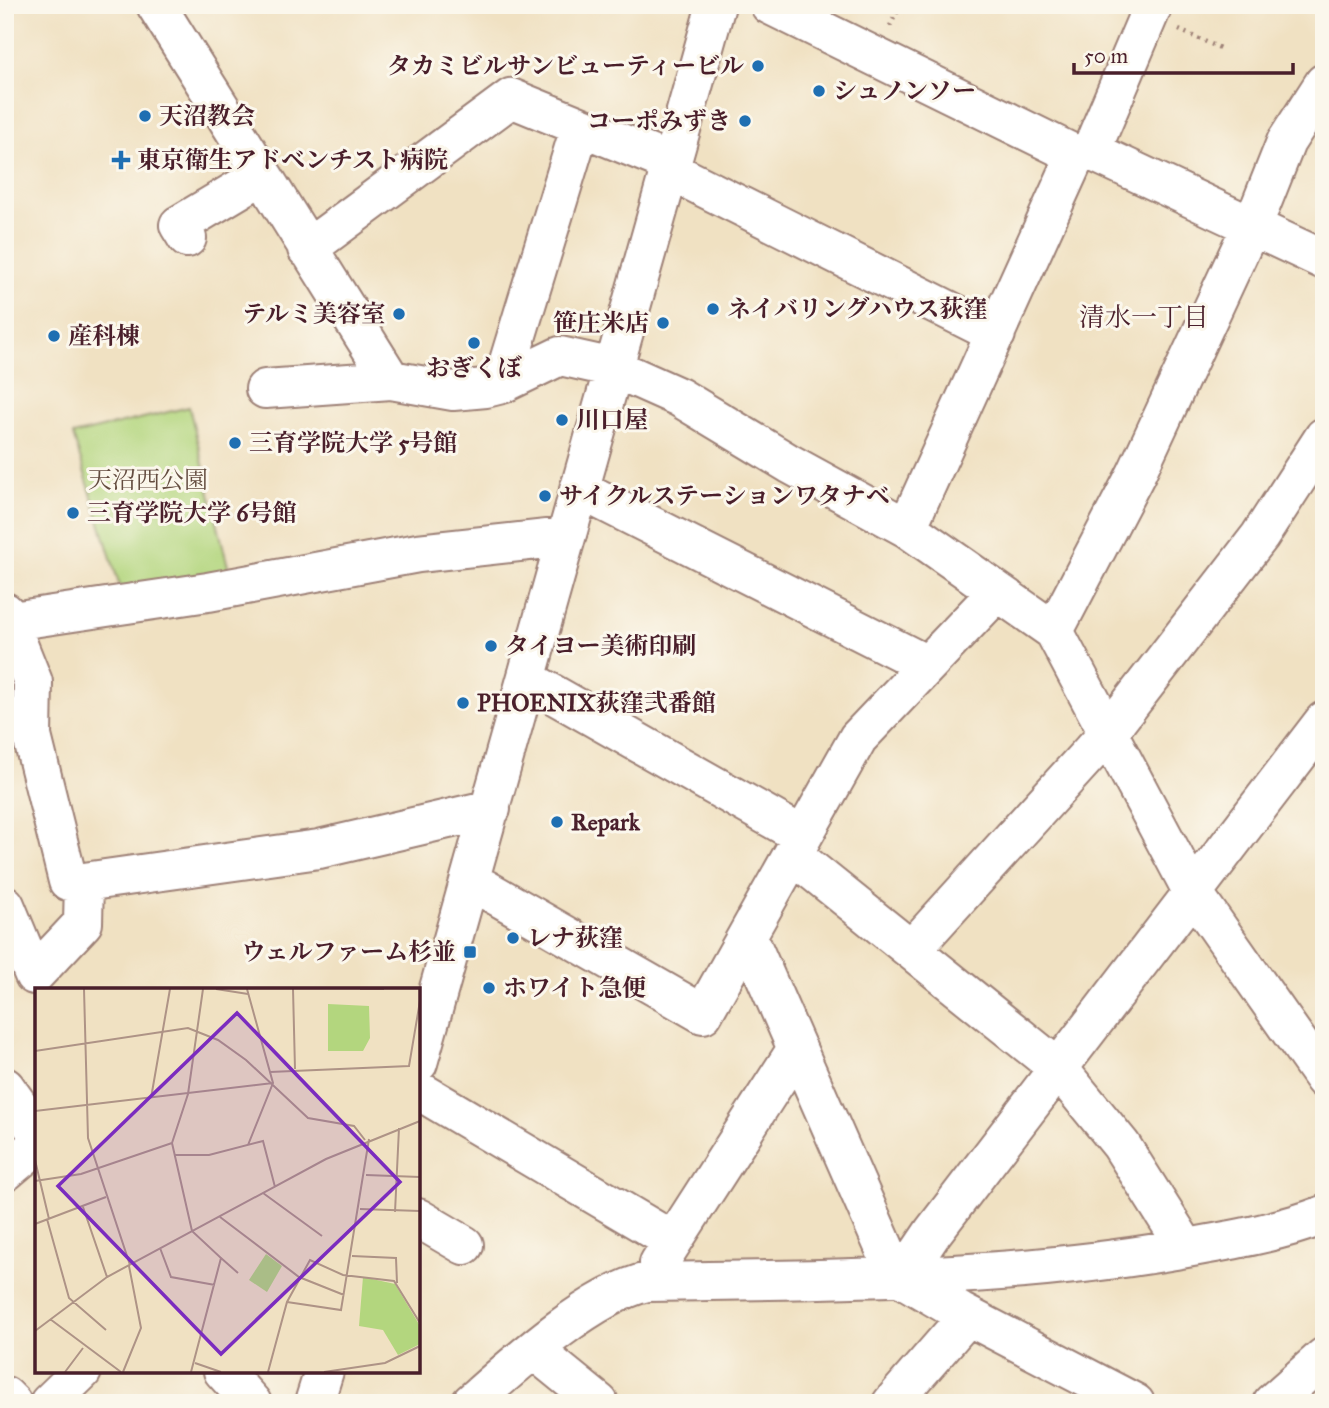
<svg xmlns="http://www.w3.org/2000/svg" width="1329" height="1408" viewBox="0 0 1329 1408" font-family="'IM FELL Great Primer','Noto Serif JP',serif">
<style>
.green{fill:#b3d67e;stroke:#7e7a54;stroke-width:2}
.lines{fill:none;stroke-linecap:round;stroke-linejoin:round}
.minor-casing{stroke:#9d8076;stroke-width:42}
.path{stroke:#9d8076;stroke-width:4.5;stroke-dasharray:2 5;stroke-linecap:butt}
.minor{stroke:#fff;stroke-width:38}
.poi-dot{fill:#1f6fb2;stroke:#fbf7ec;stroke-width:2.5}
.labels{text-anchor:middle;stroke-width:6;stroke-linejoin:round;paint-order:stroke}
.poi-label{font-size:24px;font-weight:bold;fill:#4a1f2b;stroke:#fbf7ec;text-anchor:start}
.park-label{font-size:24px;fill:#644d40;stroke:#fbf7ec}
.neighbourhood-label{font-size:26px;fill:#4a1f2b;stroke:#fbf7ec}
.inset-road{fill:none;stroke:#ae9386;stroke-width:2}
.view{fill:#7b2cbf;fill-opacity:0.15;stroke:#7b2cbf;stroke-width:3.5}
.inset-edge{fill:none;stroke:#4a1f2b;stroke-width:3.5}
</style>
<rect width="100%" height="100%" fill="#fbf7ec"/>
<filter id="ink" filterUnits="userSpaceOnUse"><feTurbulence type="fractalNoise" baseFrequency=".0143" numOctaves="2"/><feDisplacementMap in="SourceGraphic" scale="14" xChannelSelector="R" yChannelSelector="G"/><feConvolveMatrix kernelMatrix="1 2 1 2 8 2 1 2 1" color-interpolation-filters="sRGB"/></filter>
<filter id="wash" filterUnits="userSpaceOnUse"><feTurbulence type="fractalNoise" baseFrequency=".00686" numOctaves="4" result="noise"/><feDisplacementMap in="SourceGraphic" scale="28" xChannelSelector="R" yChannelSelector="G"/><feGaussianBlur stdDeviation="1.57" result="paint"/><feColorMatrix in="noise" values="0 0 0 0 0 0 0 0 0 0 0 0 0 0 0 0 0 1.4 0 .05"/><feComposite in="paint" operator="in"/></filter>
<g filter="url(#wash)">
<rect width="100%" height="100%" fill="#f0e1c2"/>
<path class="green" d="M 189,407 L 231,579 L 123,597 L 73,435 Z"/>
</g>
<g filter="url(#ink)">
<g class="lines">
<g class="minor-casing">
<path id="minor" d="M 156,5 L 391,380 L 453,391 L 486,388 L 502,384 L 560,356 L 614,368 L 679,397 L 790,464 L 907,528 L 1054,631 L 1192,891 L 1324,1079
M 770,5 L 1076,155 L 1091,151 L 1324,260
M 1091,151 L 1153,5
M 187,238 L 179,225 L 261,176
M 307,249 L 511,98 L 656,157 L 671,171 L 996,334
M 502,384 L 580,128
M 265,389 L 391,380
M 579,489 L 927,665
M 907,528 L 1076,155
M 5,612 L 33,682 L 32,736 L 68,881 L 84,882 L 319,849 L 491,809
M 5,622 L 208,592 L 418,553 L 565,537
M 1054,631 L 1136,474 L 1261,205 L 1286,142 L 1324,83
M 528,680 L 803,836
M 793,855 L 1058,1068 L 1121,1145 L 1186,1248
M 471,881 L 703,1014 L 858,738 L 997,592
M 5,905 L 34,975 L 83,923 L 84,882
M 748,937 L 887,1254 L 902,1278 L 960,1312 L 1135,1403
M 911,950 L 1107,734 L 1260,536 L 1324,437
M 418,1063 L 716,5
M 5,1087 L 37,1132
M 418,1090 L 673,1241
M 5,1172 L 37,1145
M 418,1218 L 464,1245
M 659,1263 L 796,1050
M 902,1278 L 933,1232 L 1324,721
M 534,1350 L 599,1403
M 223,1371 L 252,1403
M 5,1396 L 12,1403
M 49,1403 L 82,1371
M 314,1403 L 324,1371
M 471,1403 C 515,1364 591,1295 647,1282 C 821,1279 997,1280 1169,1251 C 1221,1242 1274,1234 1324,1215
M 892,1403 L 959,1326 L 960,1312
M 1272,1403 L 1324,1357"/>
</g>
<path class="path" d="M 890,26 L 899,8
M 1179,30 L 1220,48"/>
<use href="#minor" class="minor"/>
</g>
</g>
<g class="poi-dot">
<circle cx="758" cy="66" r="7"/>
<circle cx="819" cy="91" r="7"/>
<circle cx="145" cy="116" r="7"/>
<circle cx="745" cy="121" r="7"/>
<path d="M117.5 149.5h7v7h7v7h-7v7h-7v-7h-7v-7h7z"/>
<circle cx="713" cy="309" r="7"/>
<circle cx="399" cy="314" r="7"/>
<circle cx="663" cy="323" r="7"/>
<circle cx="54" cy="336" r="7"/>
<circle cx="474" cy="343" r="7"/>
<circle cx="562" cy="420" r="7"/>
<circle cx="235" cy="443" r="7"/>
<circle cx="545" cy="496" r="7"/>
<circle cx="73" cy="513" r="7"/>
<circle cx="491" cy="646" r="7"/>
<circle cx="463" cy="703" r="7"/>
<circle cx="557" cy="822" r="7"/>
<circle cx="513" cy="938" r="7"/>
<rect x="463" y="945" width="14" height="14" rx="3.5"/>
<circle cx="489" cy="988" r="7"/>
</g>
<g class="labels">
<g class="poi-label">
<text x="744" y="74" text-anchor="end">タカミビルサンビューティービル</text>
<text x="833" y="99">シュノンソー</text>
<text x="159" y="124">天沼教会</text>
<text x="731" y="129" text-anchor="end">コーポみずき</text>
<text x="137" y="168">東京衛生アドベンチスト病院</text>
<text x="727" y="317">ネイバリングハウス荻窪</text>
<text x="385" y="322" text-anchor="end">テルミ美容室</text>
<text x="649" y="331" text-anchor="end">笹庄米店</text>
<text x="68" y="344">産科棟</text>
<text x="474" y="376" text-anchor="middle">おぎくぼ</text>
<text x="576" y="428">川口屋</text>
<text x="249" y="451">三育学院大学 5号館</text>
<text x="559" y="504">サイクルステーションワタナベ</text>
<text x="87" y="521">三育学院大学 6号館</text>
<text x="505" y="654">タイヨー美術印刷</text>
<text x="477" y="711">PHOENIX荻窪弐番館</text>
<text x="571" y="830">Repark</text>
<text x="527" y="946">レナ荻窪</text>
<text x="456" y="960" text-anchor="end">ウェルファーム杉並</text>
<text x="503" y="996">ホワイト急便</text>
</g>
<g class="park-label">
<text x="148" y="488">天沼西公園</text>
</g>
<g class="neighbourhood-label">
<text x="1144" y="326">清水一丁目</text>
</g>
</g>
<g transform="translate(35 988)">
<rect width="385" height="385" fill="#f0e1c2"/>
<path d="M 293,16 L 334,18 L 335,50 L 328,63 L 293,63 ZM 231,266 L 247,278 L 232,304 L 214,292 ZM 328,289 L 360,296 L 385,338 L 385,356 L 363,367 L 348,342 L 324,338 Z" fill="#b3d67e"/>
<path class="inset-road" d="M 49,1 L 53,150 L 95,277M 181,1 L 213,6M 212,1 L 238,95 L 213,157M 258,1 L 260,81M 325,1 L 349,1M 0,63 L 153,40 L 183,52 L 211,72 L 273,130 L 319,138 L 330,152M 235,84 L 374,78 L 385,13M 116,110 L 135,1M 0,123 L 238,95M 139,167 L 174,167 L 228,153 L 240,199M 0,172 L 14,231M 331,187 L 385,189M 0,193 L 46,186 L 137,155M 228,205 L 287,248M 48,219 L 72,289M 325,221 L 385,223M 360,224 L 364,140M 185,229 L 264,289 L 309,307M 12,231 L 34,310 L 71,342M 0,236 L 71,209M 125,260 L 136,289 L 180,297M 317,268 L 361,270 L 362,295M 186,270 L 203,285M 252,314 L 306,322 L 334,151M 15,331 L 86,384M 0,343 L 72,289 L 291,171 L 385,133M 160,375 L 186,384M 30,384 L 48,360M 88,384 L 106,340 L 94,278M 156,384 L 186,270 L 157,243 L 137,155 L 153,106 L 168,1M 233,384 L 252,314 L 275,272 L 308,287 L 359,293 L 385,335M 289,384 L 350,375 L 385,358"/>
<path class="view" d="M 202,25 L 365,194 L 186,366 L 23,198 Z"/>
<rect width="385" height="385" class="inset-edge"/>
</g>
<rect width="1329" height="1408" fill="none" stroke="#fbf7ec" stroke-width="28"/>
<path d="M1074 63v10h219v-10" fill="none" stroke="#4a1f2b" stroke-width="3.5"/>
<text x="1084" y="63" font-size="21" fill="#4a1f2b" stroke="#fbf7ec" stroke-width="5" paint-order="stroke">50 m</text>
</svg>
